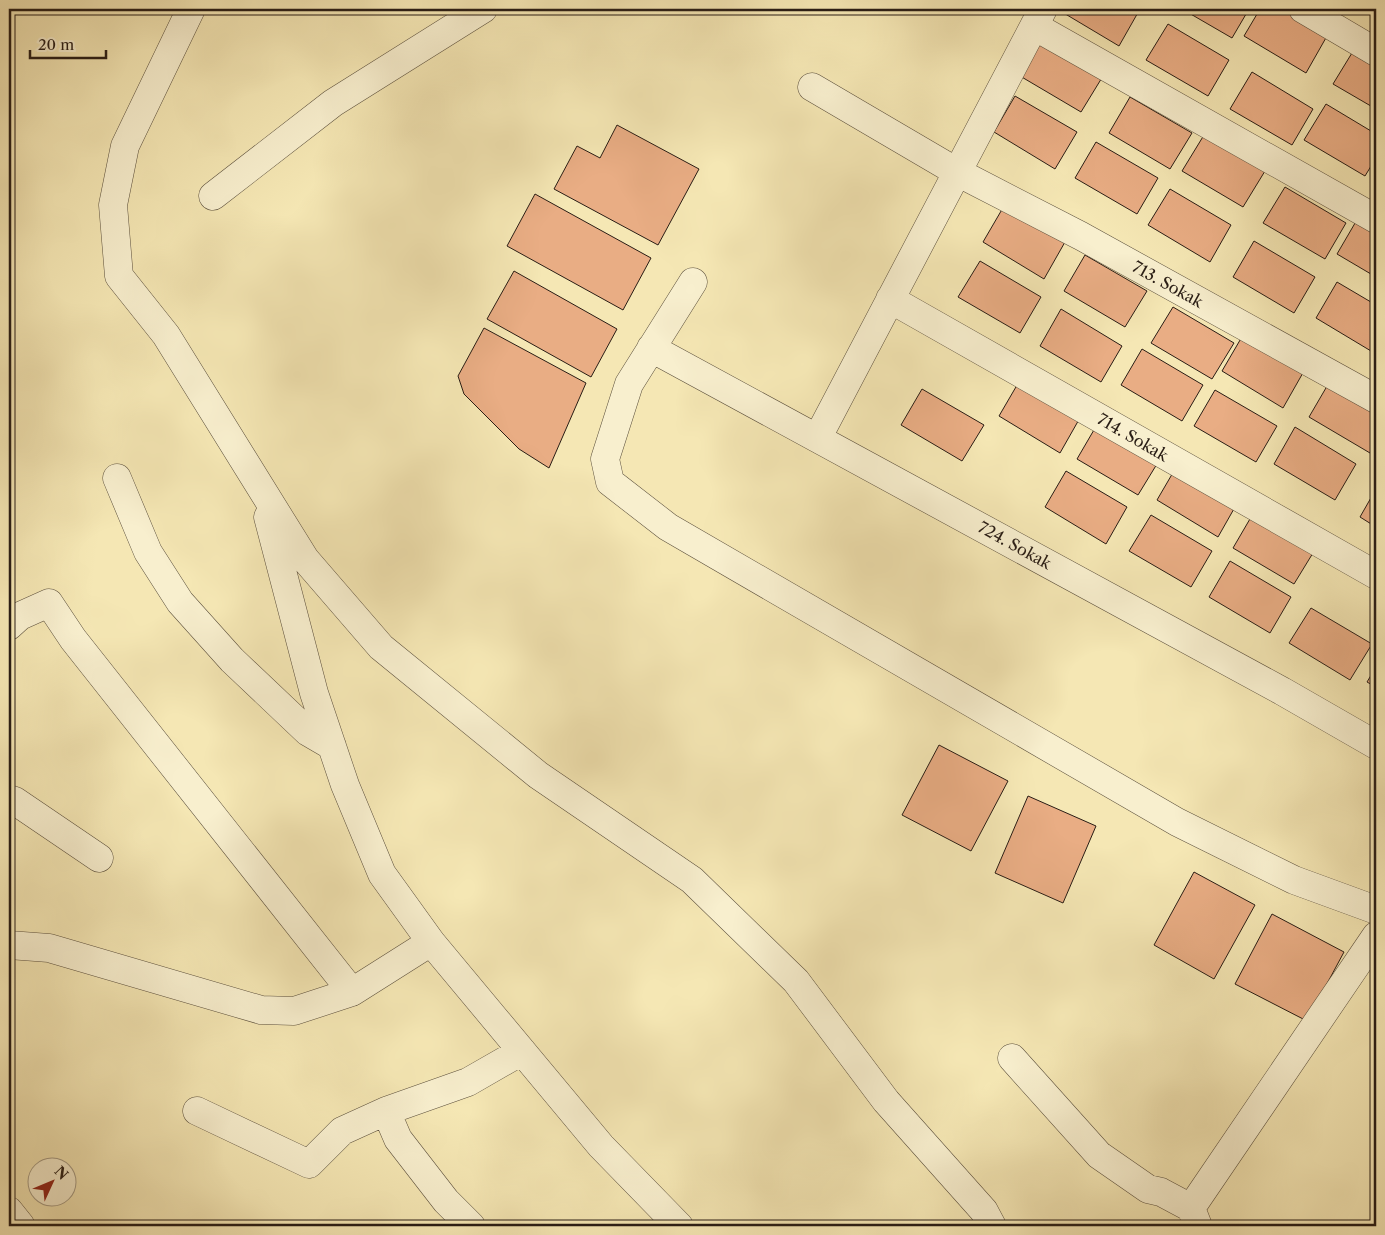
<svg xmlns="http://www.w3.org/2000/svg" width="1385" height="1235" viewBox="0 0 1385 1235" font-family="'Libre Caslon Text',serif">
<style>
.building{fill:#e9ad84;stroke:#291d15}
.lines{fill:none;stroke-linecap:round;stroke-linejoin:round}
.minor-casing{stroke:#5c503d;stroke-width:29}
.minor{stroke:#f8efce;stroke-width:28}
.labels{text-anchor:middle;stroke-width:4;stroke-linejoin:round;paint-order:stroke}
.street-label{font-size:16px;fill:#291d15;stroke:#f8efce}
</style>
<rect width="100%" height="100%" fill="#f5e7b4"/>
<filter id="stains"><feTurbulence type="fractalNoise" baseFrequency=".004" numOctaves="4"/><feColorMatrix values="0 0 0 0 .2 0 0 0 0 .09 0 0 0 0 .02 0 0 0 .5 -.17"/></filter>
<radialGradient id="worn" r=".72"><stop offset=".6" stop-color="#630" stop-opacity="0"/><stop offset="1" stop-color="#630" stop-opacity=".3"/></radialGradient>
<path class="building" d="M 1057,9 L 1140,9 L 1119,46 Z
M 1182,9 L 1249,9 L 1232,38 Z
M 1260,9 L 1280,9 L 1327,36 L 1306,73 L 1244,36 Z
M 1168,24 L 1229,60 L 1208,96 L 1146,60 Z
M 1041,40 L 1103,76 L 1081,112 L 1020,76 Z
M 1355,48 L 1376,61 L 1376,109 L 1333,84 Z
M 1252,72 L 1313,109 L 1292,145 L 1230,109 Z
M 1015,96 L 1077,132 L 1055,169 L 994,132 Z
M 1130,97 L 1192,133 L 1170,169 L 1109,133 Z
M 1326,104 L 1376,134 L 1376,158 L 1365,176 L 1304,140 Z
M 617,125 L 699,169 L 658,245 L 554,189 L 577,146 L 600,158 Z
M 1204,135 L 1265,171 L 1243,207 L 1182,171 Z
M 1096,142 L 1158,178 L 1137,214 L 1075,178 Z
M 1285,187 L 1346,223 L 1325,259 L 1263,223 Z
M 1170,189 L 1231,225 L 1210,262 L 1148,225 Z
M 535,194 L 651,258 L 623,310 L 507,246 Z
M 1004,206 L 1065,242 L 1044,279 L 983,242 Z
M 1358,218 L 1376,229 L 1376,277 L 1337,254 Z
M 1254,241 L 1315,277 L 1294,313 L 1233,277 Z
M 1085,255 L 1147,291 L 1125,327 L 1064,291 Z
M 980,261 L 1041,297 L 1020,333 L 958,297 Z
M 514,271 L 617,329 L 591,377 L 487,319 Z
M 1337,282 L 1376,305 L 1376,354 L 1316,318 Z
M 1173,307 L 1234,343 L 1212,379 L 1151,343 Z
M 1061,309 L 1122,346 L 1101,382 L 1040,346 Z
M 484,328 L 586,383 L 549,468 L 519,449 L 464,394 L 458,376 Z
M 1243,335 L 1304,371 L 1283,408 L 1222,371 Z
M 1142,349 L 1203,385 L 1182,421 L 1121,385 Z
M 1020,380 L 1081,416 L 1060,453 L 999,416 Z
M 1330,381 L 1376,408 L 1376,444 L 1370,453 L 1309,417 Z
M 922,389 L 984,425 L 962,461 L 901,425 Z
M 1215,390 L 1277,426 L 1256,462 L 1194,426 Z
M 1098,423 L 1160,459 L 1138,495 L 1077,459 Z
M 1295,427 L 1356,464 L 1335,500 L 1274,464 Z
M 1178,464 L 1239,500 L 1218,537 L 1157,500 Z
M 1066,471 L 1127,507 L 1106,544 L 1045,507 Z
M 1376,489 L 1376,527 L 1360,517 Z
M 1254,512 L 1316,548 L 1294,584 L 1233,548 Z
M 1151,515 L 1212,551 L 1191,587 L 1129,551 Z
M 1230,561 L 1291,597 L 1270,633 L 1209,597 Z
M 1311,608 L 1372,644 L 1350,680 L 1289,643 Z
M 1376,667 L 1376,687 L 1367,682 Z
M 939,745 L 1008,781 L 971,851 L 902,815 Z
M 1028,796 L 1096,826 L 1063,903 L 995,873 Z
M 1194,872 L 1255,905 L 1214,979 L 1154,945 Z
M 1272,914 L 1344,952 L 1307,1021 L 1235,984 Z"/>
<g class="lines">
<g class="minor-casing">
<path id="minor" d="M 191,9 L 125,146 L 113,205 L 119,276 L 166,335 L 305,559 L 381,647 L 538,775 L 692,880 L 796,981 L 886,1101 L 984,1211 L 992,1226
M 1303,9 L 1376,52
M 1034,26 L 1376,219
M 812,87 L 957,172 L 1081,236 L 1376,399
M 213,196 L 333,103 L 483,9
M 693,282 L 629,384 L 605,459 L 610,482 L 668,527 L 1177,822 L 1294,880 L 1376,910
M 890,299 L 1376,575
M 651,348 L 1282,691 L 1376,745
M 818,437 L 1043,9
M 117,478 L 148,552 L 180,602 L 232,660 L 308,732 L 332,746
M 268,517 L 314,693 L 345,785 L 382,874 L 431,942
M 9,626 L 20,616 L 49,603 L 73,639 L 352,992
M 9,799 L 15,801 L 99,858
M 9,945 L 49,948 L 261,1010 L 294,1011 L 352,992 L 431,942 L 601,1146 L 679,1226
M 1012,1058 L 1099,1155 L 1148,1189 L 1161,1192 L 1191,1208 L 1198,1226
M 197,1111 L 309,1164 L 342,1131 L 386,1111 L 468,1082 L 522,1051
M 386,1111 L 398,1139 L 446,1201 L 471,1226
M 1191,1208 L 1376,936
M 9,1211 L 21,1226"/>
</g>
<use href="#minor" class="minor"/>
</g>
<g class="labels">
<g class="street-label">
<text transform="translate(1168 284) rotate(29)" y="6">713. Sokak</text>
<text transform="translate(1133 437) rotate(30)" y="6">714. Sokak</text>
<text transform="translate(1015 545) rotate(29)" y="6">724. Sokak</text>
</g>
</g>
<rect width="1385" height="1235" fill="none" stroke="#f5e7b4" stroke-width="30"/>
<rect x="10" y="10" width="1365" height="1215" fill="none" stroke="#291d15" stroke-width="2.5"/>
<rect x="15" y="15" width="1355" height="1205" fill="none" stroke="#291d15"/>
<g transform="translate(52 1182) rotate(46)"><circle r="24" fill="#f8efce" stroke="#a59b84"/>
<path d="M0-4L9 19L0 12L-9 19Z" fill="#8f2418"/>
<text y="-8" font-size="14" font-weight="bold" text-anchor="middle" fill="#291d15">N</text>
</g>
<path d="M30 50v8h76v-8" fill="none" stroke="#291d15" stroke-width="2.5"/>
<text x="38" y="50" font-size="15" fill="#291d15" stroke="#f8efce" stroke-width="4" paint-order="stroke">20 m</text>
<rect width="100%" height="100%" filter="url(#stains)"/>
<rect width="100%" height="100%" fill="url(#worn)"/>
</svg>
